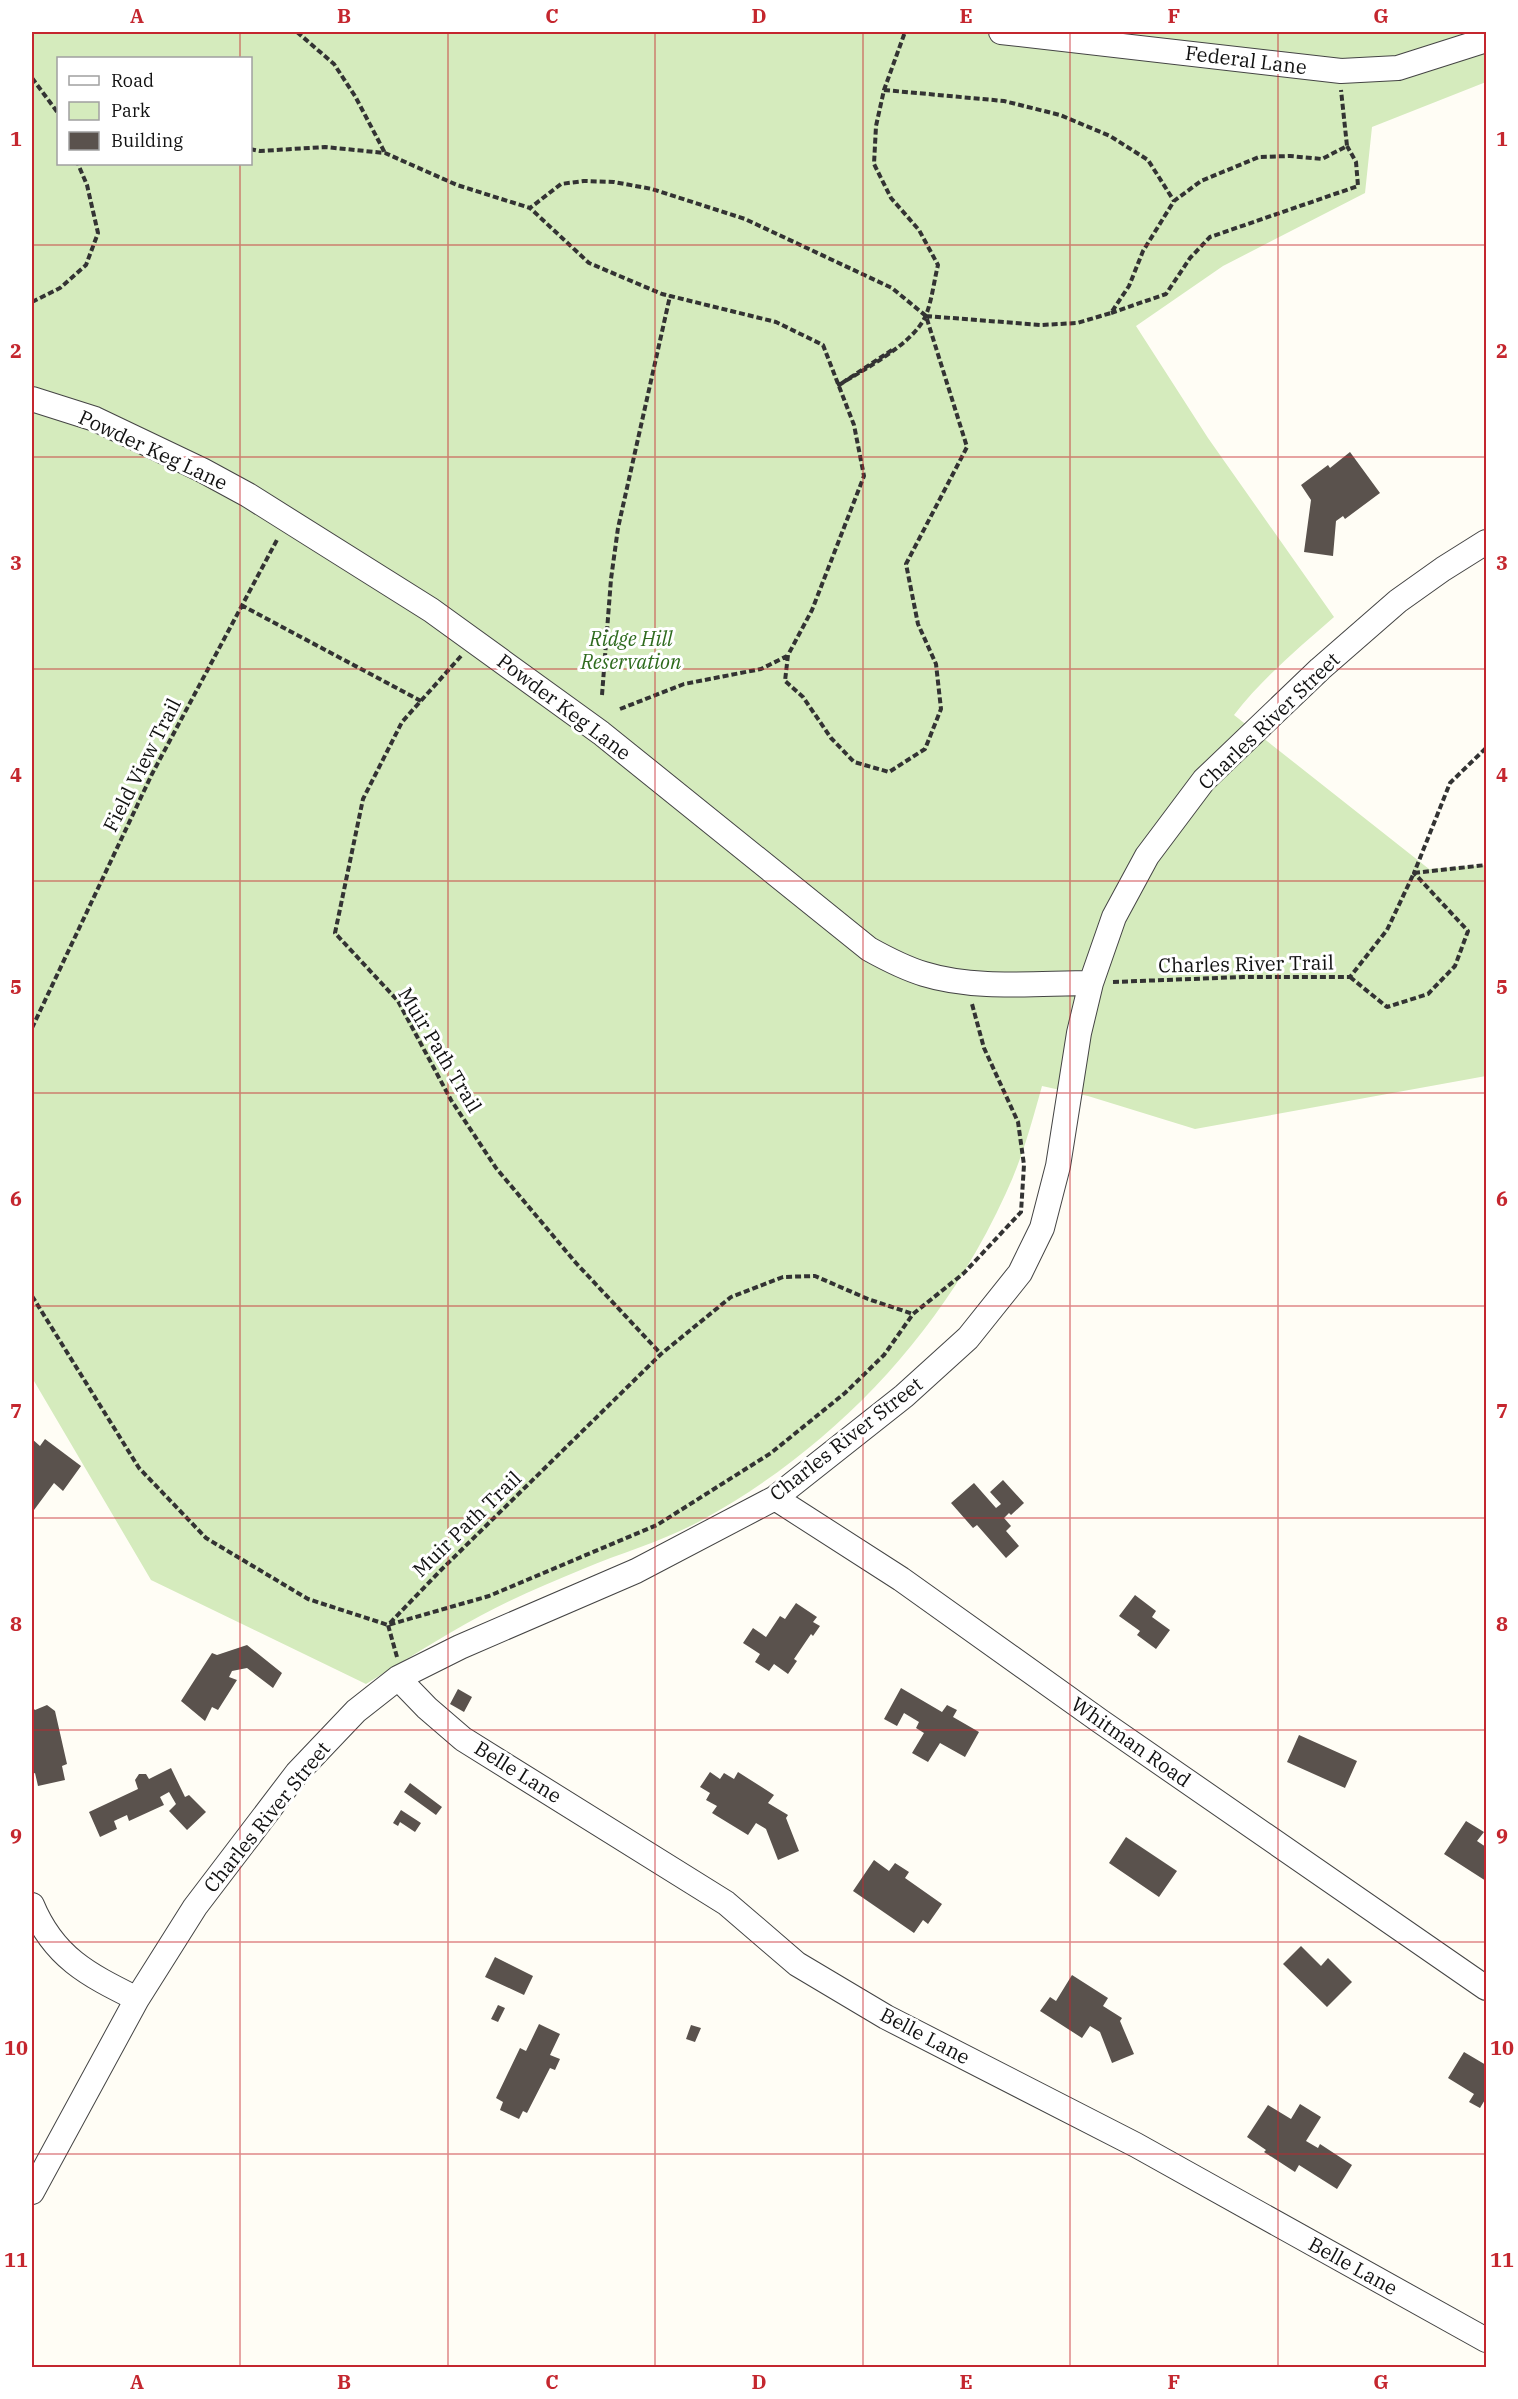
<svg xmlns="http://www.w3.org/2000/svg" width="1518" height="2399" viewBox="0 0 1518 2399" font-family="'IBM Plex Serif',serif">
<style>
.green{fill:#d5ebbd;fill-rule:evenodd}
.building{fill:#5a524d}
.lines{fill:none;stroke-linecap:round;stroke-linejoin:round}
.minor-casing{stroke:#444;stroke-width:26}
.path{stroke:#333;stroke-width:4;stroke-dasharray:6 3;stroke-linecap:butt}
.minor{stroke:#fff;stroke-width:24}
.grid{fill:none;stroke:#c4262e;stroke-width:1.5;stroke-opacity:0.55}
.labels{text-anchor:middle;stroke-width:6;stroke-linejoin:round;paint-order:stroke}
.street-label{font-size:20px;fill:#111;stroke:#fff}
.park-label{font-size:20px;font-style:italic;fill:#2f6b1f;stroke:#fff}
.neatline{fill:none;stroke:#c4262e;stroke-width:2}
.grid-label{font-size:20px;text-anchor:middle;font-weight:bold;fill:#c4262e}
</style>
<rect width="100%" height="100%" fill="#fffdf5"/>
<path class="green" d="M 32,32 L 1486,32 L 1486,82 L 1372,127 L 1365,193 L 1223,266 L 1136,326 L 1208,438 L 1334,617 C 1300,647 1262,678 1234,715 L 1429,869 L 1486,865 L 1486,1076 L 1195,1129 L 1088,1096 L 1042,1086 C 1032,1122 1022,1159 1006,1193 C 943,1332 835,1447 702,1520 C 664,1541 623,1552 583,1569 C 549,1583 513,1598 480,1616 C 441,1637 404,1661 366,1684 L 151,1580 L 34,1381 L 32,1382 ZM 58,58 L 250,58 L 250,164 L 58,164 Z"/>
<path class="building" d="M 1350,452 L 1380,493 L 1345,519 L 1343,516 L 1336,521 L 1333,556 L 1304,552 L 1311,500 L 1301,485 L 1328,465 L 1330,468 Z
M 32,1439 L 40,1446 L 45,1439 L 81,1466 L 63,1491 L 54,1483 L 34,1510 L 32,1508 Z
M 1003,1480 L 1024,1503 L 1011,1515 L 1009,1513 L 1004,1518 L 1011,1526 L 1006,1531 L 1019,1546 L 1006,1558 L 977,1525 L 973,1528 L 951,1503 L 974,1483 L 996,1508 L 1001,1504 L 990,1492 Z
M 1135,1595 L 1156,1611 L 1152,1617 L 1170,1630 L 1156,1649 L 1137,1635 L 1140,1631 L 1119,1616 Z
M 796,1603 L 817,1617 L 813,1622 L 820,1626 L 813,1636 L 811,1634 L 794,1659 L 797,1661 L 788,1674 L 774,1664 L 769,1671 L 755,1662 L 760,1654 L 743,1643 L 753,1628 L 766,1637 L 780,1616 L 785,1619 Z
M 247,1645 L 282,1673 L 273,1688 L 247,1668 L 232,1671 L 229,1677 L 237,1680 L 218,1710 L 212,1707 L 205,1721 L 181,1701 L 212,1653 L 217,1655 Z
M 901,1688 L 942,1712 L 947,1705 L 957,1710 L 953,1717 L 979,1732 L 965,1757 L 940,1743 L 928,1762 L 912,1753 L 924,1733 L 916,1728 L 919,1722 L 904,1713 L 897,1726 L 884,1719 Z
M 458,1689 L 472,1697 L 464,1712 L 450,1704 Z
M 47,1705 L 55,1711 L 67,1764 L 62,1766 L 65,1780 L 38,1786 L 35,1773 L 32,1774 L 32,1707 L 35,1710 Z
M 1299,1735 L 1357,1761 L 1345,1788 L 1287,1762 Z
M 171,1768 L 185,1797 L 189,1795 L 206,1812 L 187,1830 L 169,1811 L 176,1804 L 169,1792 L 160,1797 L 164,1805 L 129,1821 L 127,1815 L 114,1821 L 117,1829 L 100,1837 L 89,1812 L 138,1789 L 135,1780 L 139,1774 L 146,1774 L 149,1779 Z
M 710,1772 L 720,1779 L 724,1773 L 734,1779 L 738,1772 L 774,1795 L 768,1803 L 788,1815 L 786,1818 L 799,1851 L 778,1860 L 766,1829 L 756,1823 L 748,1835 L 712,1813 L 717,1806 L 706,1800 L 710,1793 L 700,1787 Z
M 410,1783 L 442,1807 L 436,1815 L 404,1792 Z
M 401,1810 L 421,1823 L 415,1832 L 400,1822 L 398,1826 L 393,1823 Z
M 1466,1821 L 1484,1832 L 1477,1841 L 1486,1847 L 1486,1881 L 1444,1854 Z
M 1126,1837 L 1177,1871 L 1159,1897 L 1109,1863 Z
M 874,1860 L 889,1871 L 895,1863 L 909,1872 L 905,1878 L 942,1904 L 928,1924 L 923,1920 L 914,1933 L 853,1891 Z
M 1301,1946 L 1321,1966 L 1328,1958 L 1352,1982 L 1327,2007 L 1283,1964 Z
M 495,1957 L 533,1976 L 524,1995 L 485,1977 Z
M 1072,1975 L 1108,1998 L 1103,2006 L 1122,2018 L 1120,2021 L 1134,2054 L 1112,2063 L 1100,2032 L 1090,2026 L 1082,2038 L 1040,2011 L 1050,1997 L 1056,2001 Z
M 498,2005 L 505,2008 L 498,2022 L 491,2019 Z
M 539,2024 L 560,2034 L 550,2055 L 560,2059 L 555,2070 L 550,2068 L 527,2113 L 523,2111 L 519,2119 L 500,2110 L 503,2102 L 496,2098 L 520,2048 L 526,2051 Z
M 691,2025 L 701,2028 L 695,2042 L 686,2039 Z
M 1464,2052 L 1486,2065 L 1486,2098 L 1480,2108 L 1469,2102 L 1474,2094 L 1448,2078 Z
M 1300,2104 L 1321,2117 L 1306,2141 L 1318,2148 L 1320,2144 L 1352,2165 L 1337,2189 L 1299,2165 L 1295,2172 L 1264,2152 L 1266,2150 L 1247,2137 L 1268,2105 L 1291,2119 Z"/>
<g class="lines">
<g class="minor-casing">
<path id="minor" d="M 1001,32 L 1341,71 L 1398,68 L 1486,40
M 32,399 L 95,419 L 202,470 L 248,495 L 431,610 L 601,733 L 869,949 C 887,959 904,968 924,974 C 975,990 1038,983 1091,983
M 775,1498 L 901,1579 L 1100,1721 L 1486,1988
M 398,1678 L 427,1708 L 463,1739 L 726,1903 L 797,1964 L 886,2017 L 1136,2145 L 1486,2340
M 32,1905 C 54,1958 89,1975 137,1999
M 32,2192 L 137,1999 L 195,1907 L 297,1773 L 356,1711 L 398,1678 L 460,1647 L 636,1571 L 775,1498 L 904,1396 L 968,1338 L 1020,1273 L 1042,1228 L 1058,1166 L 1079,1033 L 1091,983 L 1114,917 L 1147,856 L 1204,780 L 1320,669 L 1398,601 L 1443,569 L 1486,542"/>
</g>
<path class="path" d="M 297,32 L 334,64 L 355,96 L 385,153
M 32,78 L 58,113
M 884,90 L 1004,101 L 1060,115 L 1110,136 L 1148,160 L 1174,201
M 250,149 L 260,151 L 325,147 L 385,153 L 457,185 L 530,208 L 561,184 L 584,181 L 614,182 L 652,189 L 745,219 L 892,288 L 926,316 L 967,447 L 906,564 L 918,624 L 936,664 L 941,709 L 925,749 L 889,772 L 854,762 L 831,738 L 803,697 L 785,681 L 788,655 L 812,610 L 864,476 L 854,425 L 823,345 L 776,322 L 662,294 L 589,263 L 530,208
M 32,302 L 60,288 L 86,265 L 98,233 L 87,185 L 78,164
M 1111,313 L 1166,294 L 1190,258 L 1210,237 L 1358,186 L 1356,162 L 1347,146
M 926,316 L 1041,325 L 1077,323 L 1111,313 L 1129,286 L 1143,251 L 1174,201 L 1201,181 L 1259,157 L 1290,156 L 1322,159 L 1347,146 L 1341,90
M 892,350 L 839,385 C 864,369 914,344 926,315 C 932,300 934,281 938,265 L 919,230 L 891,198 L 874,164 L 876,126 L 884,90 L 905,32
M 241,605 L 421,701
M 461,656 L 402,722 L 363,799 L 335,933 L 398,1001 L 451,1100 L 496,1168 L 576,1263 L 661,1354
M 602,695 L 611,579 L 618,528 L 670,296
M 620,709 L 684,684 L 761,669 L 787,656
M 1350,977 L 1387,1007 L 1428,994 L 1455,966 L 1468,931 L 1414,873 L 1450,783 L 1486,748
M 1113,982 L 1243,977 L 1350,977 L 1387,930 L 1414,873 L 1486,865
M 32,1028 L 152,774 L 278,538
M 32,1296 L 139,1468 L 206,1538 L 308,1599 L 388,1625 L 489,1596 L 657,1525 L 771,1453 L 845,1393 L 884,1355 L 913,1314 L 964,1273 L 1021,1212 L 1024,1165 L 1018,1122 L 984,1048 L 972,1004
M 397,1657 L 388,1625 L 441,1570 L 661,1354 L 731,1297 L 783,1277 L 815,1276 L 868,1299 L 913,1314"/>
<use href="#minor" class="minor"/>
</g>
<path class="grid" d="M 240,32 L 240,58M 448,32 L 448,2368M 655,32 L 655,2368M 863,32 L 863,2368M 1070,32 L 1070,2368M 1278,32 L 1278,2368M 240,164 L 240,2368M 32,245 L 1486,245M 32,457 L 1486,457M 32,669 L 1486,669M 32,881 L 1486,881M 32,1093 L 1486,1093M 32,1306 L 1486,1306M 32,1518 L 1486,1518M 32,1730 L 1486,1730M 32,1942 L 1486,1942M 32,2154 L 1486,2154"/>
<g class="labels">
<g class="street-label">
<text transform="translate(1246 60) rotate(7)" y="7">Federal Lane</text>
<text transform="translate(153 450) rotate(25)" y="7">Powder Keg Lane</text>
<text transform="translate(564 707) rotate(37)" y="7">Powder Keg Lane</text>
<text transform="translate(1269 721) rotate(-44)" y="7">Charles River Street</text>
<text transform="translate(142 765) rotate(-63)" y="7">Field View Trail</text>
<text transform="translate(1246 964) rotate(-1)" y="7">Charles River Trail</text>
<text transform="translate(440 1050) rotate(59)" y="7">Muir Path Trail</text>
<text transform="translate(846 1439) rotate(-38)" y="7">Charles River Street</text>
<text transform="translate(467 1524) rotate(-44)" y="7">Muir Path Trail</text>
<text transform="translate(1131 1742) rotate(35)" y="7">Whitman Road</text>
<text transform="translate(518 1772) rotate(32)" y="7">Belle Lane</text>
<text transform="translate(267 1817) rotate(-51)" y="7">Charles River Street</text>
<text transform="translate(925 2036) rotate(28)" y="7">Belle Lane</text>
<text transform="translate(1353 2266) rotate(29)" y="7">Belle Lane</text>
</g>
<g class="park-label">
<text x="631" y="646">Ridge Hill<tspan x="631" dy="23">Reservation</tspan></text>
</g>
</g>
<rect width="1518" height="2399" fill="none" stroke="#ffffff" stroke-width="66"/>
<rect x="57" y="57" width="195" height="108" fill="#ffffff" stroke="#a0a0a0" stroke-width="1.5"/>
<rect x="69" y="76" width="30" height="9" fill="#ffffff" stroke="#a0a0a0" stroke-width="1.5"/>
<text x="111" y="87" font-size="18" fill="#111111">Road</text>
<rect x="69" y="102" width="30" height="18" fill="#d5ebbd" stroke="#a0a0a0" stroke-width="1.5"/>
<text x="111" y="117" font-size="18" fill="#111111">Park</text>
<rect x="69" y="132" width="30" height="18" fill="#5a524d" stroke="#a0a0a0" stroke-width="1.5"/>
<text x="111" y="147" font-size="18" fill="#111111">Building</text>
<rect x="33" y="33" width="1452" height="2333" class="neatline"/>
<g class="grid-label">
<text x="137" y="23">A</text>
<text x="344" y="23">B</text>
<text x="552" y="23">C</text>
<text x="759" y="23">D</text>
<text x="966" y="23">E</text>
<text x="1174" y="23">F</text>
<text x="1381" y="23">G</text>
<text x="16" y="146">1</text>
<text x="1502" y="146">1</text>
<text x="16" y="358">2</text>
<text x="1502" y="358">2</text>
<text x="16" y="570">3</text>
<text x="1502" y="570">3</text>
<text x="16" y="782">4</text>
<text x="1502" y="782">4</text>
<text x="16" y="994">5</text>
<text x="1502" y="994">5</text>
<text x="16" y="1206">6</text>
<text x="1502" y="1206">6</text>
<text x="16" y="1418">7</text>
<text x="1502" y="1418">7</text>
<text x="16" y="1631">8</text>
<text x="1502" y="1631">8</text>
<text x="16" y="1843">9</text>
<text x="1502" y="1843">9</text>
<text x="16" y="2055">10</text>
<text x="1502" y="2055">10</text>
<text x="16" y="2267">11</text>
<text x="1502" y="2267">11</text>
<text x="137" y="2389">A</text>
<text x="344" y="2389">B</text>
<text x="552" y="2389">C</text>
<text x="759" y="2389">D</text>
<text x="966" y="2389">E</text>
<text x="1174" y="2389">F</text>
<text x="1381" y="2389">G</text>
</g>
</svg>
